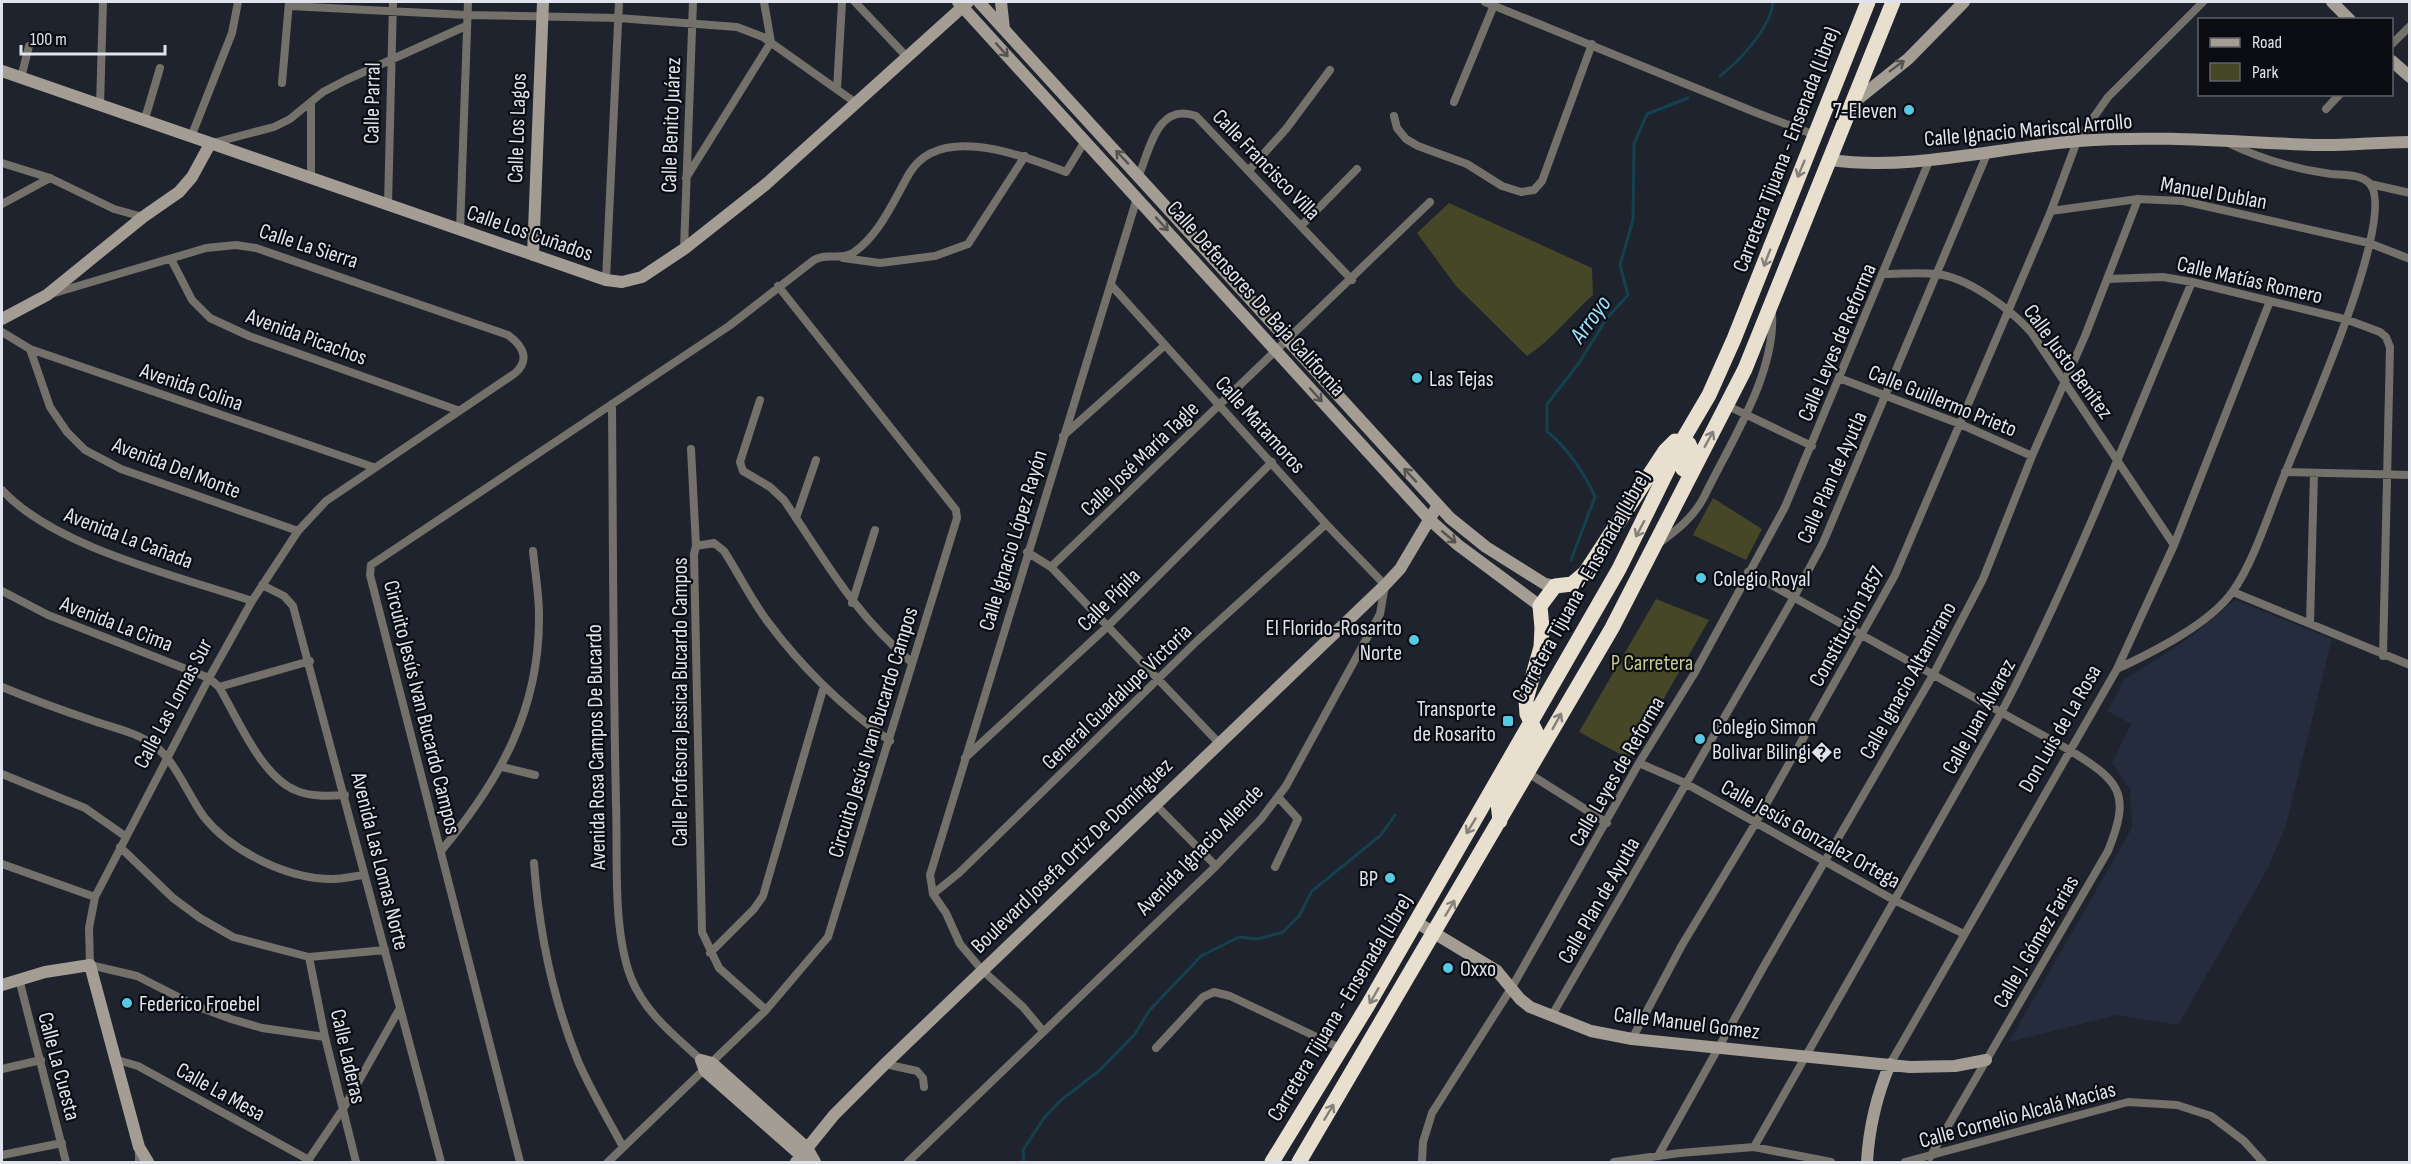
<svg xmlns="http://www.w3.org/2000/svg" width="2411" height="1164" viewBox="0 0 2411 1164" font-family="'Sofia Sans Condensed',sans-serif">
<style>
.built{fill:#252c3d}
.green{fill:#454727}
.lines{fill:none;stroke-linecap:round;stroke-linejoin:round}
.stream{stroke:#15404d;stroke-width:3}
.street{stroke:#74716b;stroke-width:8}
.secondary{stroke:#a39d93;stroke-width:12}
.highway{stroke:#e8dfcf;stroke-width:15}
.oneway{stroke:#565452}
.oneway2{stroke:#84807a}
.poi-dot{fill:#57c9e2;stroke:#0a0c12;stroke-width:2}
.labels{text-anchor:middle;stroke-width:4.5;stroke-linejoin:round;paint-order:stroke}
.street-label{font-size:22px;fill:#e0e3eb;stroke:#0a0c12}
.poi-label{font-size:22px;fill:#e0e3eb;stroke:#0a0c12;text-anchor:start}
.park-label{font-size:22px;fill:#c3c88a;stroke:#0a0c12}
.water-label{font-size:24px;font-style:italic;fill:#99e3fc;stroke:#0a0c12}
</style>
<rect width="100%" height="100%" fill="#1e232e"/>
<path class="built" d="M 2235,600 L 2332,639 L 2286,825 L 2268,868 L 2178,1025 L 2117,1015 L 2009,1042 L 2132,828 L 2130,789 L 2112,763 L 2131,724 L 2107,711 L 2125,679 L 2185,641 Z"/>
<path class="green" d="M 1449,203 L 1592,268 L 1593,295 C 1571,314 1551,341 1527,356 L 1456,286 L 1417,233 Z
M 1713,498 L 1762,529 L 1746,560 L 1693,535 Z
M 1656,599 L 1709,620 L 1629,759 L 1579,732 Z"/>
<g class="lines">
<path class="stream" d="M 1720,76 C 1739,61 1771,28 1773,2
M 1571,560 L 1595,497 C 1583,470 1569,450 1547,431 L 1547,404 L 1579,363 L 1607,318 L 1628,295 L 1620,265 L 1633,220 L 1634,144 L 1647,114 L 1688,98
M 1024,1162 L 1023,1150 L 1044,1118 L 1060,1101 L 1100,1070 L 1135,1034 L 1149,1011 L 1201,956 L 1239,937 L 1258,939 L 1283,932 L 1299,916 L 1312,891 L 1381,835 L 1395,815"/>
<path class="street" d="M 855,2 L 906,56
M 1485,2 L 1757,113 L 1815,135
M 289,6 L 467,15 L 618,18 L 737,27 L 763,37 L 856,103
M 2392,44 L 2410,26
M 21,78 L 29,46
M 282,83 L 289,2
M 837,89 L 842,2
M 1454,102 L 1494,5
M 311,104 L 311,178
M 100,106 L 103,2
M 2326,109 L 2340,94
M 1394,116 L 1397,128 L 1406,139 L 1418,146 L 1467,164 L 1502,186 L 1521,192 L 1534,190 L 1542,181 L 1592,44
M 144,122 L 160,68
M 191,137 L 232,33 L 238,2
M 213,143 L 274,127 L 290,119 L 323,92 L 346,80 L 466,26
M 2,163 L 50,178 L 114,209 L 143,217
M 1249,170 L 1286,129 L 1330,70
M 1139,175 C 1150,148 1158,102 1196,116 L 1352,280
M 686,178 L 771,42 L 764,2
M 2370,184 L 2410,193
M 2,204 L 50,178
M 388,205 L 393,2
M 2051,211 L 2138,199 L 2183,201 L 2369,243 L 2410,259
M 1301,226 L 1357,169
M 460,230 L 468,2
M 684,249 L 693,2
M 843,258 L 880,263 L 935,256 L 968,244 L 1025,156
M 171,259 L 192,300 L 210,318 L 249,336 L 460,411
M 1884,274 C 1901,274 1919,272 1936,274 C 1968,277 2010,309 2031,332 L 2174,545
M 2107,279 L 2163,277 L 2192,282 L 2348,320 L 2380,332 L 2386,337 L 2390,347 L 2383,656
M 606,280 L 619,2
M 51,294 L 206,248 L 236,245 L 256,248 L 508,335 C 523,346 531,360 514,374 L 326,501 L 298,531 L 252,601 L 209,678 L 95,897 L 89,928 L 90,965 L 137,976 L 196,1006 L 231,1019 L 262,1028 L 325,1037
M 2,332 L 30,349 L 373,467
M 30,349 L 50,407 L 67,432 L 85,450 L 121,469 L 298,531
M 1839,378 L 1960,424 L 2032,456
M 760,400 L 740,462 L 743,471 L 770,487 L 784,500 C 827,563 852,611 911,662
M 612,404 C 613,537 613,670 616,803 C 618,857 612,928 631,978 C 645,1013 675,1036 701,1060
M 1728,406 L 1812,446
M 1063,436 L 1165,345
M 691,449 L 696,546
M 2285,472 L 2410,475
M 2,490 C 54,547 178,576 252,601
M 796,518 L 816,460
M 1658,544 C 1677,530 1693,518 1704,497 C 1730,443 1776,374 1772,313
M 1027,552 L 1051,567 L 1218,742
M 1051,567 L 1430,202
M 1748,572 L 2071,751 C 2121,782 2131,794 2108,851 L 1930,1157
M 262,585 L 284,596 L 293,606 L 441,1162
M 2,591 L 48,615 L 209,678 L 219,687 C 237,717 261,776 295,790 C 310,797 329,796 345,795
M 2233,592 L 2410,665
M 852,603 L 875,530
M 2310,624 L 2314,473
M 2117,669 C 2153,652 2210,624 2233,591 C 2255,560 2271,506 2286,471 C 2303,427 2398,218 2370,184 C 2362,174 2343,175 2331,174 C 2295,169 2261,159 2228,143
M 2,687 C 31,699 61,710 91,720 C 113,728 137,732 155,746 C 177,763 187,794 204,817 C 232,852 288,879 332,879 C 343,879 354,876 364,875
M 219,687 L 310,661
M 965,758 L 1108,626 L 1272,462
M 1639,763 L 1685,783 L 1894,900 L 1964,934
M 502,767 L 535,775
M 1528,773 L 1607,823
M 2,774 L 85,808 L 125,836
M 1155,804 L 1216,866
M 120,847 L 173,898 L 200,918 L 233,937 L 309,957 L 385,950
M 441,851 C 500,780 540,710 539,615 C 539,594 535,572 533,551
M 534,863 C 539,932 552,997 578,1061 C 591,1091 608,1119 623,1147
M 2,864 L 95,897
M 1275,867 L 1298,819 L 1279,798
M 933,894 L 959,873 L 1197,641 L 1326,524
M 710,953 L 754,909 L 763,896 L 824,686
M 309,957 L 325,1037 L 356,1162
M 19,979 L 66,1162
M 766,1010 L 719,968 L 702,932 L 694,554 L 696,546 L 714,543 L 724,551 C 739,574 751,600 768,622 C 802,668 844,708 890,741
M 1551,1017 L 1794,597 L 1823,543 L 1987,154
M 1043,1031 L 1023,1007 L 982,970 L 960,944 L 946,913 L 933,894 L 930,875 L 1137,198
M 1632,1039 L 1682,945 L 1755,824 L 1895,575 L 2051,211 L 2077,141 L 2108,97 L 2203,2
M 1156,1048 L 1203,997 L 1214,992 L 1230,996 L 1342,1049
M 114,1059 L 138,1066 L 309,1160
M 885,1064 L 917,1071 L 923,1078 L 924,1087
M 1890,1064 L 2117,669 L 2174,545 L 2270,301
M 2,1069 L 41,1060
M 1754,1147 L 2001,713 C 2074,574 2130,427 2192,282
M 2,1155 L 62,1143
M 1658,1156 L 1764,966 L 1933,675 L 1983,579 L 2032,456 L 2085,336 L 2138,199
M 139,1162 L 139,1148
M 307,1162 L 343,1109 L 400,1008
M 520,1162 L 370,575 L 371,565 L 729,326 L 814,260 C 827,252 840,261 853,253 C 880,234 893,202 909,174 C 939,122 1023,156 1066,172 L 1085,141
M 608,1162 L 766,1010 L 828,937 L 957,518 L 956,510 L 778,286
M 908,1162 L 1216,866 L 1261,819 L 1286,786 L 1380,614 L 1385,585 L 1326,524 L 1112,286
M 1422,1162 L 1423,1142 L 1432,1113 L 1512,987 L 1639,763 L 1694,674 L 1785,507 L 1930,159
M 1614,1162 L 1680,1153 L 1754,1147 L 1831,1162
M 1905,1162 L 2128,1102 L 2177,1105 L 2211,1116 L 2244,1141 L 2263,1162"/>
<path class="secondary" d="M 958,2 L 1430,520 L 1458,545 L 1540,606
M 979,2 L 1450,518 L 1486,547 L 1545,584 L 1555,586
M 1001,2 L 1004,29
M 2332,2 L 2350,20
M 2392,61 L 2410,77
M 2,71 L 606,280 L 622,282 L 642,277 L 684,249 L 765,185 L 968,2
M 1853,103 L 1908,59 L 1964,2
M 1830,160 C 1913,171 1995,148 2078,141 C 2157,135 2236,142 2314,145 C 2346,146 2378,142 2410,142
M 533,255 L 543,2
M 2,319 L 47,295 L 143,217 L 179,192 L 192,177 L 210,144
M 1416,922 L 1497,971 L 1520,999 L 1530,1007 L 1591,1031 L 1632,1039 L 1910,1067 L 1955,1066 L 1986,1060
M 2,985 L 45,972 L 90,965 L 139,1147 L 148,1162
M 701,1060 L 712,1063 L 807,1148 L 815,1162
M 701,1060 L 705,1071 L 806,1160
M 796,1162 L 834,1115 L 885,1064 L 1385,585 L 1400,569 L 1438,505
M 1867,1162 C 1869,1127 1876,1097 1890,1064"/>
<path class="highway" d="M 1500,821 L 1498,803 L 1536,732 L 1527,714 L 1526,700 L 1541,647 L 1542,628 L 1540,606 L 1555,586 L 1572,584 L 1585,573 L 1665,451 L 1675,441 L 1689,444 L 1691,449 L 1683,469
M 1272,1162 L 1368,1005 L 1619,569 L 1682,441 L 1709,395 L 1734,339 L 1868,2
M 1299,1162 L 1612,628 L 1745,369 L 1893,2"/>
</g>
<defs><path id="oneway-shaft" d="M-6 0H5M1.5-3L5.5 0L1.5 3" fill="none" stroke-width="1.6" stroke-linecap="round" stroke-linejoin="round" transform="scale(1.5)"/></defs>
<g class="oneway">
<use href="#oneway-shaft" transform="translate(1002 50) rotate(48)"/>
<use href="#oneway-shaft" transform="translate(1897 66) rotate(-36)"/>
<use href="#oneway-shaft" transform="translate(1122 157) rotate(-133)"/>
<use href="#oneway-shaft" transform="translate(1162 224) rotate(47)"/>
<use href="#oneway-shaft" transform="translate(1316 395) rotate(48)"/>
<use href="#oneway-shaft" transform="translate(1410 475) rotate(-133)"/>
<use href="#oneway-shaft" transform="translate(1449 537) rotate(40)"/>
</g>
<g class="oneway2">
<use href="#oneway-shaft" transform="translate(1801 169) rotate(113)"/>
<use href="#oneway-shaft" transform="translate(1767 258) rotate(111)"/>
<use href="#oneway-shaft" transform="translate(1709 439) rotate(-61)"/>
<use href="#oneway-shaft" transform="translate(1640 529) rotate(118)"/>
<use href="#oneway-shaft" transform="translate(1557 721) rotate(-61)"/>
<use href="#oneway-shaft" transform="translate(1471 826) rotate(121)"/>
<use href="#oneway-shaft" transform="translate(1450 908) rotate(-59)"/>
<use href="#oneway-shaft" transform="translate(1374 996) rotate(120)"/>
<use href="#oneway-shaft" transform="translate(1329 1112) rotate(-59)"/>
</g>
<g class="poi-dot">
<circle cx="1909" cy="110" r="6"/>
<circle cx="1417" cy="378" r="6"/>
<circle cx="1701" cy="578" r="6"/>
<circle cx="1414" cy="640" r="6"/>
<rect x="1502" y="715" width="12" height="12" rx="3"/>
<circle cx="1700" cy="739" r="6"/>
<circle cx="1390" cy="878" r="6"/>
<circle cx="1448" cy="968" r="6"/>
<circle cx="127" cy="1003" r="6"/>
</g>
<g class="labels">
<g class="street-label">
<text transform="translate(371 103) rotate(-89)" y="8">Calle Parral</text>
<text transform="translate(670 125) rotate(-88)" y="8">Calle Benito Juárez</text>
<text transform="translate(516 128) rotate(-88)" y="8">Calle Los Lagos</text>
<text transform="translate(2028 129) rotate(-5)" y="8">Calle Ignacio Mariscal Arrollo</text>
<text transform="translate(1785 149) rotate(-69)" y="8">Carretera Tijuana - Ensenada (Libre)</text>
<text transform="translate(1267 164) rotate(46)" y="8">Calle Francisco Villa</text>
<text transform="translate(2214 192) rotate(10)" y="8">Manuel Dublan</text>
<text transform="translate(530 232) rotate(19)" y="8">Calle Los Cuñados</text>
<text transform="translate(309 245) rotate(18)" y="8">Calle La Sierra</text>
<text transform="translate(2250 279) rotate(13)" y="8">Calle Matías Romero</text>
<text transform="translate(1257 298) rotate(48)" y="8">Calle Defensores De Baja California</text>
<text transform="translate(307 336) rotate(20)" y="8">Avenida Picachos</text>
<text transform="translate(1836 342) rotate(-67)" y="8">Calle Leyes de Reforma</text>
<text transform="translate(2069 361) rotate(54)" y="8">Calle Justo Benítez</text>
<text transform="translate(192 386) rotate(19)" y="8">Avenida Colina</text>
<text transform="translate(1943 400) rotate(22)" y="8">Calle Guillermo Prieto</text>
<text transform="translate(1261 424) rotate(48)" y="8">Calle Matamoros</text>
<text transform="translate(1139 458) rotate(-44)" y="8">Calle José María Tagle</text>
<text transform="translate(177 467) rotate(21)" y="8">Avenida Del Monte</text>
<text transform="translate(1831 477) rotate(-66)" y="8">Calle Plan de Ayutla</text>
<text transform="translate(129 537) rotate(21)" y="8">Avenida La Cañada</text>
<text transform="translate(1012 540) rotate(-73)" y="8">Calle Ignacio López Rayón</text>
<text transform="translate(1580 586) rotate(-61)" y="8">Carretera Tijuana - Ensenada (Libre)</text>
<text transform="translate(1108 599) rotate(-45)" y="8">Calle Pípila</text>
<text transform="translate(117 623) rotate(21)" y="8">Avenida La Cima</text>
<text transform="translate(1846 626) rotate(-61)" y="8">Constitución 1857</text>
<text transform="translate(1907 680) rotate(-61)" y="8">Calle Ignacio Altamirano</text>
<text transform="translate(1116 696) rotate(-44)" y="8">General Guadalupe Victoria</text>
<text transform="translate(679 702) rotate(-90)" y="8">Calle Profesora Jessica Bucardo Campos</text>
<text transform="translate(172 703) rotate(-62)" y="8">Calle Las Lomas Sur</text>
<text transform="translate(423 707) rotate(76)" y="8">Circuito Jesús Ivan Bucardo Campos</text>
<text transform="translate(1978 716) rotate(-61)" y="8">Calle Juan Álvarez</text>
<text transform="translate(2059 728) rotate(-60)" y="8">Don Luis de La Rosa</text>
<text transform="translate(872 732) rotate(-73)" y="8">Circuito Jesús Ivan Bucardo Campos</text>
<text transform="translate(595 747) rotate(-91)" y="8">Avenida Rosa Campos De Bucardo</text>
<text transform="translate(1616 771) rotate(-60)" y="8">Calle Leyes de Reforma</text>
<text transform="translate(1811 833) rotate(29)" y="8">Calle Jesús Gonzalez Ortega</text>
<text transform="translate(1199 849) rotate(-46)" y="8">Avenida Ignacio Allende</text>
<text transform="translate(1071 855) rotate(-44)" y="8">Boulevard Josefa Ortiz De Domínguez</text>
<text transform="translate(381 861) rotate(76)" y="8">Avenida Las Lomas Norte</text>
<text transform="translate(1598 900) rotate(-60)" y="8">Calle Plan de Ayutla</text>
<text transform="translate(2035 941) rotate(-60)" y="8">Calle J. Gómez Farias</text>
<text transform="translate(1339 1007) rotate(-59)" y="8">Carretera Tijuana - Ensenada (Libre)</text>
<text transform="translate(1687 1022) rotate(7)" y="8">Calle Manuel Gomez</text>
<text transform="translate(349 1056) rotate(77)" y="8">Calle Laderas</text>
<text transform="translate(60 1066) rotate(75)" y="8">Calle La Cuesta</text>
<text transform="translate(221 1091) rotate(29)" y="8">Calle La Mesa</text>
<text transform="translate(2017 1114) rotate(-15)" y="8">Calle Cornelio Alcalá Macías</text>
</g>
<g class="poi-label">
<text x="1897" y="118" text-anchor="end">7-Eleven</text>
<text x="1429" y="386">Las Tejas</text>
<text x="1713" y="586">Colegio Royal</text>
<text x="1402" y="635" text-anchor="end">El Florido-Rosarito<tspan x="1402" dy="25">Norte</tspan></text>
<text x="1496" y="716" text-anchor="end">Transporte<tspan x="1496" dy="25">de Rosarito</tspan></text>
<text x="1712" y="734">Colegio Simon<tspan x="1712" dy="25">Bolivar Bilingi�e</tspan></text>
<text x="1378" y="886" text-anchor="end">BP</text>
<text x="1460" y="976">Oxxo</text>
<text x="139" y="1011">Federico Froebel</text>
</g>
<g class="park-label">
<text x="1652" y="670">P Carretera</text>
</g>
<g class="water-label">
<text transform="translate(1590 319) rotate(-54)" y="8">Arroyo</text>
</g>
</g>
<rect width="2411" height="1164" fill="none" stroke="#e0e3eb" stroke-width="6"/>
<rect x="2198" y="18" width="195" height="78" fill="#0a0c12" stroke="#606269" stroke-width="1.5"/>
<rect x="2210" y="38" width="30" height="9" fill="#a39d93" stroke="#606269" stroke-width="1.5"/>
<text x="2252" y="48" font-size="18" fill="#e0e3eb">Road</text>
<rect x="2210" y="63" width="30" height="18" fill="#454727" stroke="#606269" stroke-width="1.5"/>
<text x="2252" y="78" font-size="18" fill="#e0e3eb">Park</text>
<path d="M21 45v9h144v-9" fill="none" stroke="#e0e3eb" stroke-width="3"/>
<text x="30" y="45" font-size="18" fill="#e0e3eb" stroke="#0a0c12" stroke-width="4.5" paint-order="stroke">100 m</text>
</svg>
